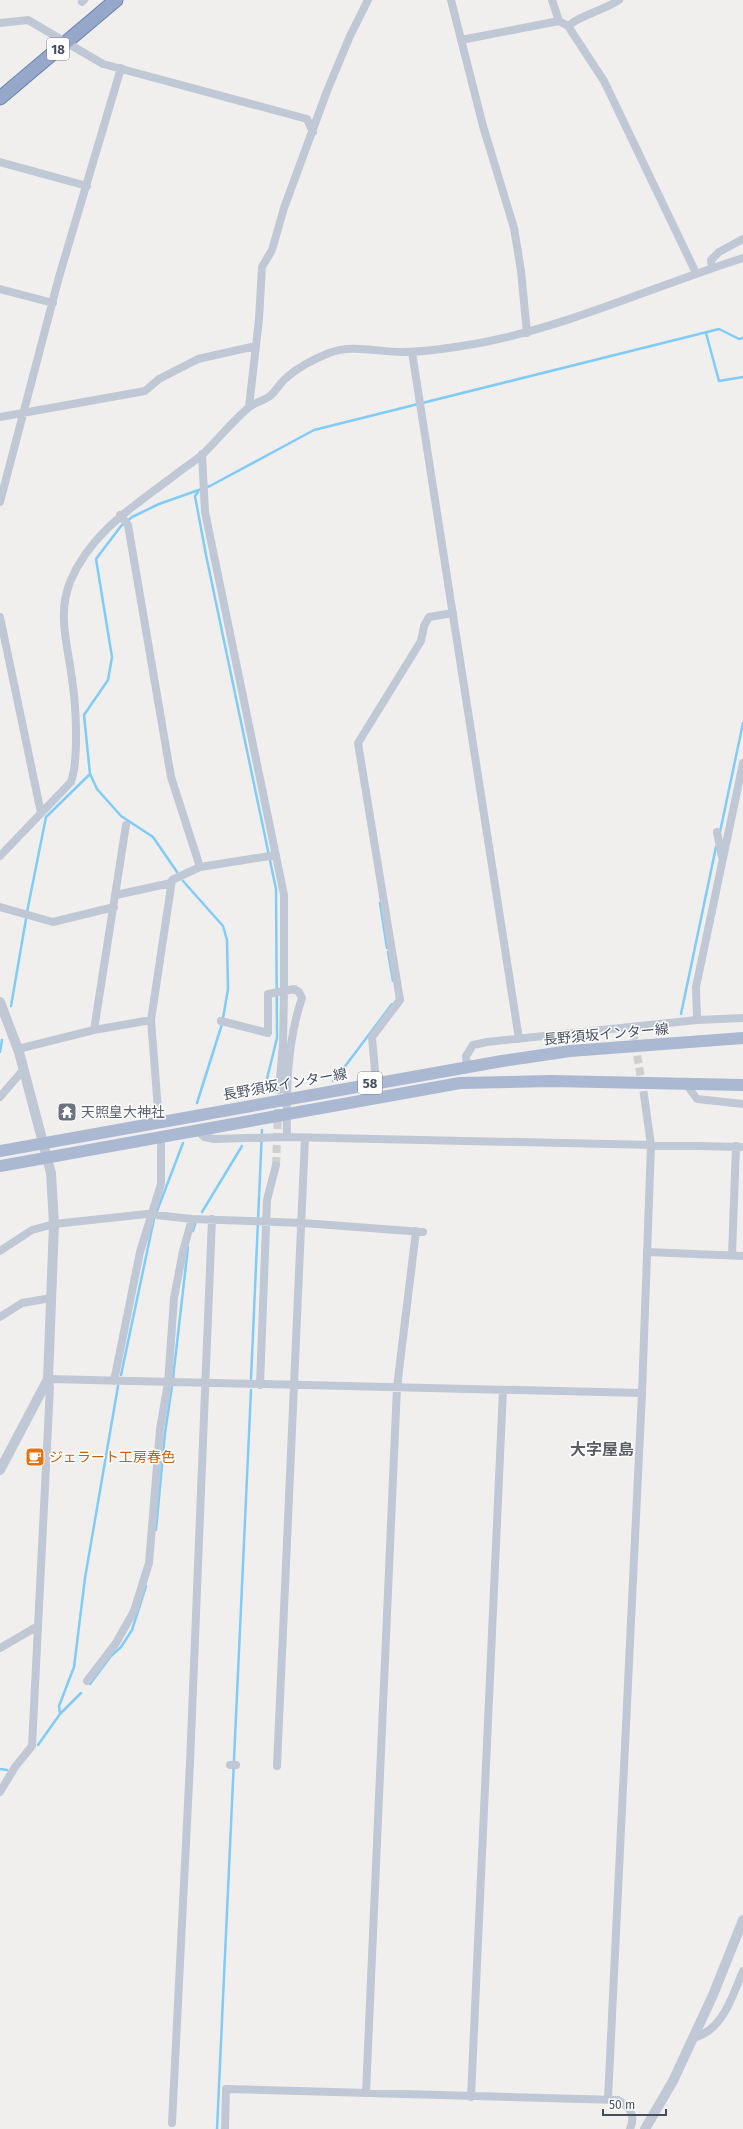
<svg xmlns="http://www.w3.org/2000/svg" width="743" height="2129" viewBox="0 0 743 2129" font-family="'Fira Sans','Noto Sans JP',sans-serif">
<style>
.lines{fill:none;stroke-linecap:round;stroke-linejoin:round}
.stream{stroke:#80ccf6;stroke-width:2.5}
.minor-tunnel{stroke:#cecfd1;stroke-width:8;stroke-dasharray:8 4;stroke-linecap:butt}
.trunk-casing{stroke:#6c82af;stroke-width:15}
.minor{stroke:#c0c8d5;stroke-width:8}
.tertiary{stroke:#c0c8d5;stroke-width:10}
.primary{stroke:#abb8d1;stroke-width:12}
.trunk{stroke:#96a8ca;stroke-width:13}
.labels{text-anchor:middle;stroke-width:3;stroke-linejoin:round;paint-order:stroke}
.shield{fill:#fff;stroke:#7c838e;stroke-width:1}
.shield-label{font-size:13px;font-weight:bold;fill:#444e5e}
.street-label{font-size:14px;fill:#444e5e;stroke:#fff}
.worship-label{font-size:14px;fill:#5b616d;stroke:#fff;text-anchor:start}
.food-label{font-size:14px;fill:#c56008;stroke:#fff;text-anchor:start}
.quarter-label{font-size:16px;font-weight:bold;fill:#5a5d64;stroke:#fff}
</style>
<rect width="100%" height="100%" fill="#f1efee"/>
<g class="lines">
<path class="stream" d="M 706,333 L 719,381 L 743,377
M 198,492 L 195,496 L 206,555 L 276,889 L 277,1038 L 264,1091
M 90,774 L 97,789 L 121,816 L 153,837 L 177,872
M 720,832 L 743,723
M 183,881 L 223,926 L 227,940 L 228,989 L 222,1024 L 197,1103
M 380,903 L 387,948
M 27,912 L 46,817 L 90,774 L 84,715 L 108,680 L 112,657 L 96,559 L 121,526 L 132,517 L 159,504 L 210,486 L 314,430 L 719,329 L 739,339 L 743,338
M 388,952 L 393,981
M 11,1006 L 26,919
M 681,1014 L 716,847
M 0,1052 L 2,1040
M 343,1069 L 392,1004
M 333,1081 L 341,1072
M 157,1211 L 183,1143
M 202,1212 L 242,1146
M 193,1231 L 196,1221
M 121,1375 L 154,1219
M 173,1378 L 188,1247
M 251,1379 L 262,1130
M 156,1530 L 165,1433 L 172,1386
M 90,1684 L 111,1656 L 121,1647 L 132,1630 L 146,1586
M 60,1714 L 59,1706 L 74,1667 L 85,1578 L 118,1386
M 38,1745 L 60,1714 L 81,1693
M 0,1769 L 7,1770
M 217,2129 L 251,1390"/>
<path class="minor-tunnel" d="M 633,1032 L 644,1095
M 276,1165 L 279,1090"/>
<g class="trunk-casing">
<path id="trunk" d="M 0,98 L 116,0"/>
</g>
<path class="minor" d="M 451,0 L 483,126 L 514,228 L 521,271 L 527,333
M 552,0 L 559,21 L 568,26 L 604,81 L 696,273
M 82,2 L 84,0
M 0,23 L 28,20 L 103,64 L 307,119 L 313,132
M 568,26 C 582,14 603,11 619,0
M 461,40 L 559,21
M 0,162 L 87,186
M 712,268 L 711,260 L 719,252 L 743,239
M 0,289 L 53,303
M 412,352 L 519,1039
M 249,407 L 259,319 L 262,267 L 272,250 L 284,208 L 327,91 L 350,36 L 368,0
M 0,417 L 145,391 L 159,379 L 198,359 L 256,346
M 202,454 L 205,512 L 284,895 L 284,991 L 294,989 L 299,992 L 302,998 C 287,1041 286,1093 287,1137 L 743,1147
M 0,502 L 59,277 L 121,68
M 120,515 L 128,525 L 171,777 L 200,867
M 0,617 L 41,813
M 717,832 L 722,857
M 0,856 L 71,782 C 79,759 76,704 72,679 C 68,646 57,615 70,582 C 91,532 134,506 175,475 C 184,468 195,461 203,454 C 218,439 232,422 248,408 C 254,403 263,401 270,396 C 276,391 280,383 286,378 C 298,367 314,359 329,353 C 352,344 378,352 402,352 C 429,352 458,347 485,342 C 574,324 657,285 743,258
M 116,895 L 171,883
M 0,907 L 53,922 L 114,907
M 697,1020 L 696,987 L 743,763
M 221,1021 L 268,1033 L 268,994 L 284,991 L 283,1044 L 279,1090
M 94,1030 L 126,825
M 18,1049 L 94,1030 L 151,1020
M 467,1066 L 466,1056 L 473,1045 L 487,1042 L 697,1020 L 743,1018
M 376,1082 L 372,1037 L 400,1000 L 358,743 L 421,641 L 424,626 L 429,617 L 453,613
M 686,1084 L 697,1099 L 743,1104
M 0,1097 L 24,1069
M 159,1122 L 151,1020 L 172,880 L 200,867 L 276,855
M 197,1130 L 204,1137 L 214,1139 L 287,1137
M 0,1251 L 32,1230 L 54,1224 L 147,1214 L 192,1219 L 303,1223 L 423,1232
M 647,1252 L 743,1256
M 732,1255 L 736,1146
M 0,1317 L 22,1303 L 51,1298
M 114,1381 L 140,1252 L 161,1184 L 161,1137
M 260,1385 L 267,1200 L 276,1165
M 0,1648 L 38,1626
M 87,1681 L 116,1643 L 134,1611 L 149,1563 L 160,1429 L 168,1383 L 174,1298 L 183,1251 L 192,1219
M 230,1765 L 236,1765
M 277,1766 L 305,1138
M 0,1792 L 15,1767 L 32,1746 L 50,1387 L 48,1379 L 642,1393
M 693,2038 C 723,2031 732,1996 743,1971
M 366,2093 L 397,1387 L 416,1231
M 471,2097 L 503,1390
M 608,2099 L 642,1393 L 651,1145 L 644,1095
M 172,2123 L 190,1763 L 212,1219
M 225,2129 L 226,2089 L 618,2100 C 630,2107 636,2115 630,2129"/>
<path class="tertiary" d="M 0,1002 L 19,1052 L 51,1173 L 54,1224 L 48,1379 L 0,1470
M 645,2129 L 673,2081 L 713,1995 L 743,1920"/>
<path class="primary" d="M 0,1151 L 502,1061 L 570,1051 L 743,1038
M 0,1166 L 460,1083 L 551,1081 L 743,1085"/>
<use href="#trunk" class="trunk"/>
</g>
<defs>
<g id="temple-square" transform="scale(1)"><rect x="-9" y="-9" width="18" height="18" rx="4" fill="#6b7280" stroke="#fff"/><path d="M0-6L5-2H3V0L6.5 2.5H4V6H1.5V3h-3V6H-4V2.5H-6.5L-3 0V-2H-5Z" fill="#fff"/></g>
<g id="cafe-square" transform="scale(1)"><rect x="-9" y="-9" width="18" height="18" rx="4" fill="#e8710a" stroke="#fff"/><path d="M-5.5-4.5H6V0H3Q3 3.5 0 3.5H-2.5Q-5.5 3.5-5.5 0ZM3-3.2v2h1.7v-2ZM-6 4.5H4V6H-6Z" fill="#fff"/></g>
</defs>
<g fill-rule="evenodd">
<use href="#temple-square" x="67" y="1112"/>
<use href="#cafe-square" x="35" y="1457"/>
</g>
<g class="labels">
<g class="shield">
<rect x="47" y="38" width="22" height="22" rx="3"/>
<rect x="358" y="1072" width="24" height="22" rx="3"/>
</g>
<g class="shield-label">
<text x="58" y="54">18</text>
<text x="370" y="1088">58</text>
</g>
<g class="street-label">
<text transform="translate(606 1034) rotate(-5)" y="5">長野須坂インター線</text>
<text transform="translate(285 1084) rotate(-10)" y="5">長野須坂インター線</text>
</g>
<g class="worship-label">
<text x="81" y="1117">天照皇大神社</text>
</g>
<g class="food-label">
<text x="49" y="1462">ジェラート工房春色</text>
</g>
<g class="quarter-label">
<text x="602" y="1455">大字屋島</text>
</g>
</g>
<path d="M603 2109v6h63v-6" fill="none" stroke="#444e5e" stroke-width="2"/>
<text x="609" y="2109" font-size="12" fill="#444e5e" stroke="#ffffff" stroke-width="3" paint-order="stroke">50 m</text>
</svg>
